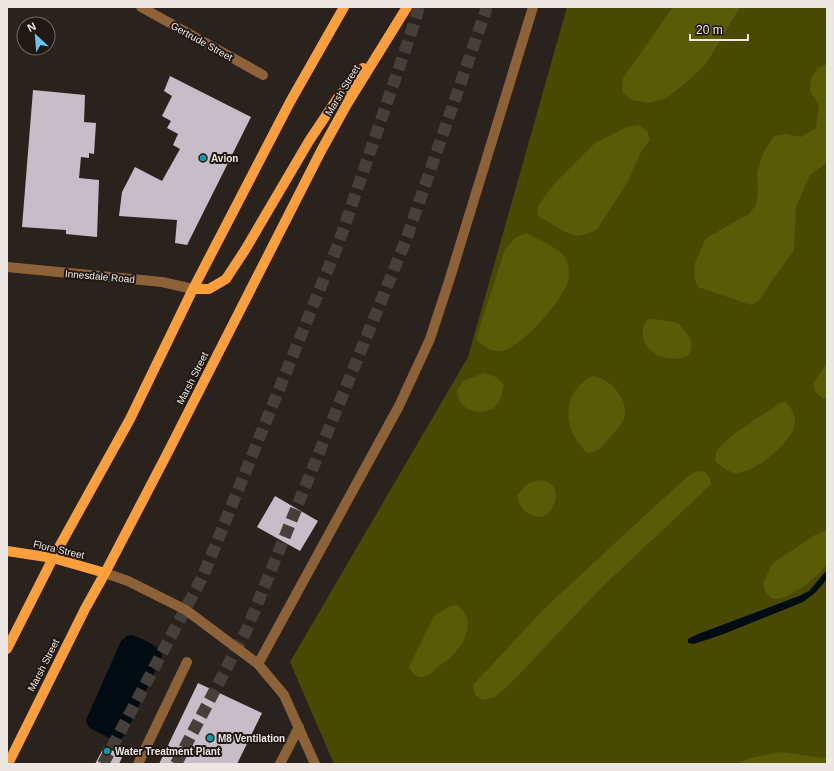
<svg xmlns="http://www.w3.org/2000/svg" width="834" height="771" viewBox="0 0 834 771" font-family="Helvetica,sans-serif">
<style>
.green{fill:#494a00}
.forest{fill:#5a5b07}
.water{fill:#010c12}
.building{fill:#c6bdc8}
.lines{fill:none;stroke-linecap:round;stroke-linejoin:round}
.highway-tunnel{stroke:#47403a;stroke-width:12;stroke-dasharray:12 6;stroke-linecap:butt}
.minor{stroke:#8e6238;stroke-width:10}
.major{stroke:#fb9f3c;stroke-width:10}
.culture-dot{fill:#0f9aa8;stroke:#211813;stroke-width:1.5}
.labels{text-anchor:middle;stroke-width:4;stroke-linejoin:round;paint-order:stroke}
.street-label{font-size:10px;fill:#ede7e3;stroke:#211813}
.poi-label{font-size:10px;font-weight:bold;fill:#ede7e3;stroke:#211813;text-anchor:start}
</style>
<rect width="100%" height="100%" fill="#2a221c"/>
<path class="green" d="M 567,7 L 827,7 L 827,764 L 334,764 L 290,662 L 468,357 Z"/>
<path class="forest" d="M 673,7 L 740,7 L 706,64 L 687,82 L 666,98 L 649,103 L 632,100 L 622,92 L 623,78 Z
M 827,64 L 827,161 L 824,165 L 810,175 L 796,207 L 794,250 L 770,283 L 760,300 L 751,305 L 698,287 L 694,277 L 695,263 L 706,238 L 749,214 L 756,205 L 758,192 L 757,173 L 763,153 L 774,136 L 786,134 L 801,137 L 816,128 L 819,105 L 810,91 L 811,78 L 818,68 Z
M 640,125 L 647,131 L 650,140 L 642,150 L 627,183 L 598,228 L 587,234 L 576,236 L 560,229 L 537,215 L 538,206 L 553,185 L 595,143 L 627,127 Z
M 526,233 C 538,240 556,246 565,257 C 569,264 570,273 568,281 C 562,301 523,346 502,351 C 493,353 484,346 477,341 L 477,335 L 505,250 L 515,238 Z
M 648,319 C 654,319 674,321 679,324 C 681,325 682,327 683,329 C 690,337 696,347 687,356 C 682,361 663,358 657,355 C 644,348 637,330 648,319 Z
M 827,363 L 827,398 L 823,398 L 816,393 L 813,384 Z
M 483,373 C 493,375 498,377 504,385 C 502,393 500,403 493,408 C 483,415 469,413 461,403 C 459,400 458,395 456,392 L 462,382 Z
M 593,376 C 611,379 632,402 623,421 C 619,428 612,435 607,441 C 601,447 597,453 587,453 C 583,448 577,442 574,436 C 562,413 569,387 593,376 Z
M 786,402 C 791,408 796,415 795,424 C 792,443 754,473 736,473 C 727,472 720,466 715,460 L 717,450 L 735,433 L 780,403 Z
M 697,471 L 705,472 L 710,478 L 711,484 L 704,491 L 600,589 L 506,688 L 493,698 L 483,700 L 475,695 L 473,685 L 544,609 L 629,530 L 686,478 Z
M 542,480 C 545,482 549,482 551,484 C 563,493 551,527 529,514 C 522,510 519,504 517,496 C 524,486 529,481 542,480 Z
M 827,530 L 827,564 L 819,574 L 804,586 L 789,595 L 778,599 L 771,598 L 765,591 L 763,583 L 773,563 L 815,535 Z
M 456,605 C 476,616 467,639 455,653 C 451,658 444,662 439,666 C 434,670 429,676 423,677 C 416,678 412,673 409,667 L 434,616 L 448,607 Z
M 781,752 L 824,758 L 827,757 L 827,764 L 737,764 L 751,758 Z"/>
<path class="water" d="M 827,570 L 827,579 L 816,592 L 803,602 L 721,635 L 694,644 L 688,643 L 688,639 L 698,634 L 799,596 L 809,591 Z
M 131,635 C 140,637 161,647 162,656 L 125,735 C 121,740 118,741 113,740 L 90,728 L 88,726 L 86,720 L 121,641 L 127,636 Z"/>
<path class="building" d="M 170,76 L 251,117 L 187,245 L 175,243 L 177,220 L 119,216 L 122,192 L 135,167 L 162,181 L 180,149 L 173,145 L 178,134 L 167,128 L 171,121 L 162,116 L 172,96 L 164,91 Z
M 33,90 L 85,95 L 84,122 L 96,123 L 94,154 L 89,153 L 89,158 L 81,157 L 79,178 L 99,180 L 97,237 L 66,234 L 66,230 L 22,227 Z
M 275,496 L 318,521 L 300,551 L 257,527 Z
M 198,683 L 262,713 L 237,764 L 159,764 Z
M 104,747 L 123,755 L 119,764 L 95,764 Z"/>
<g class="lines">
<path class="highway-tunnel" d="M 103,764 L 203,576 L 339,242 L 412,30 L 419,7
M 176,764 L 247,629 L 406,240 L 487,7"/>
<path class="minor" d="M 141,7 L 263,75
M 7,267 L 162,282 L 193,289
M 105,573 L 128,581 L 186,610 L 258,664 L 284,695 L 315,764
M 258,664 L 399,406 L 430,339 L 450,278 L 533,7
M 138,764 L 187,662
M 280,764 L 299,727"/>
<path class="major" d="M 193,289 L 209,289 L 226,279 L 245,250 L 309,141 L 337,99 L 363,68
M 7,551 L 53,558 L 105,573
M 7,649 L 53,558 L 130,419 L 193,289 L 290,102 L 344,7
M 8,764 L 85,609 L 105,573 L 167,454 L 321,151 L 347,104 L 407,7"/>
</g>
<g class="culture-dot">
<circle cx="203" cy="158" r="4"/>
<circle cx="210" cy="738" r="4"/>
<circle cx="107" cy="751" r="4"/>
</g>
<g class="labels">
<g class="street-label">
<text transform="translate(202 41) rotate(29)" y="4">Gertrude Street</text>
<text transform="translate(342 90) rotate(-59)" y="4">Marsh Street</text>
<text transform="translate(100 276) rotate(5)" y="4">Innesdale Road</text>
<text transform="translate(192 378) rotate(-63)" y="4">Marsh Street</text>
<text transform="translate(59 549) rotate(13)" y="4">Flora Street</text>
<text transform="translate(43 665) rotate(-63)" y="4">Marsh Street</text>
</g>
<g class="poi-label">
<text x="211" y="162">Avion</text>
<text x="218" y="742">M8 Ventilation</text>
<text x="115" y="755">Water Treatment Plant</text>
</g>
</g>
<rect width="834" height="771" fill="none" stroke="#ede7e3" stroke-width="16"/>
<g transform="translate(36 36) rotate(334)"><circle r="19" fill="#211813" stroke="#736b66"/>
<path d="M0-3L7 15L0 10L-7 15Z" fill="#68c4f0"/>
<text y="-6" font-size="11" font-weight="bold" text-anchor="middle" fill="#ede7e3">N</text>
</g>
<path d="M690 34v6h58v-6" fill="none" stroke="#ede7e3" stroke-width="2"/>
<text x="696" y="34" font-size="12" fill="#ede7e3" stroke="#211813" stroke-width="3" paint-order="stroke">20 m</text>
</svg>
